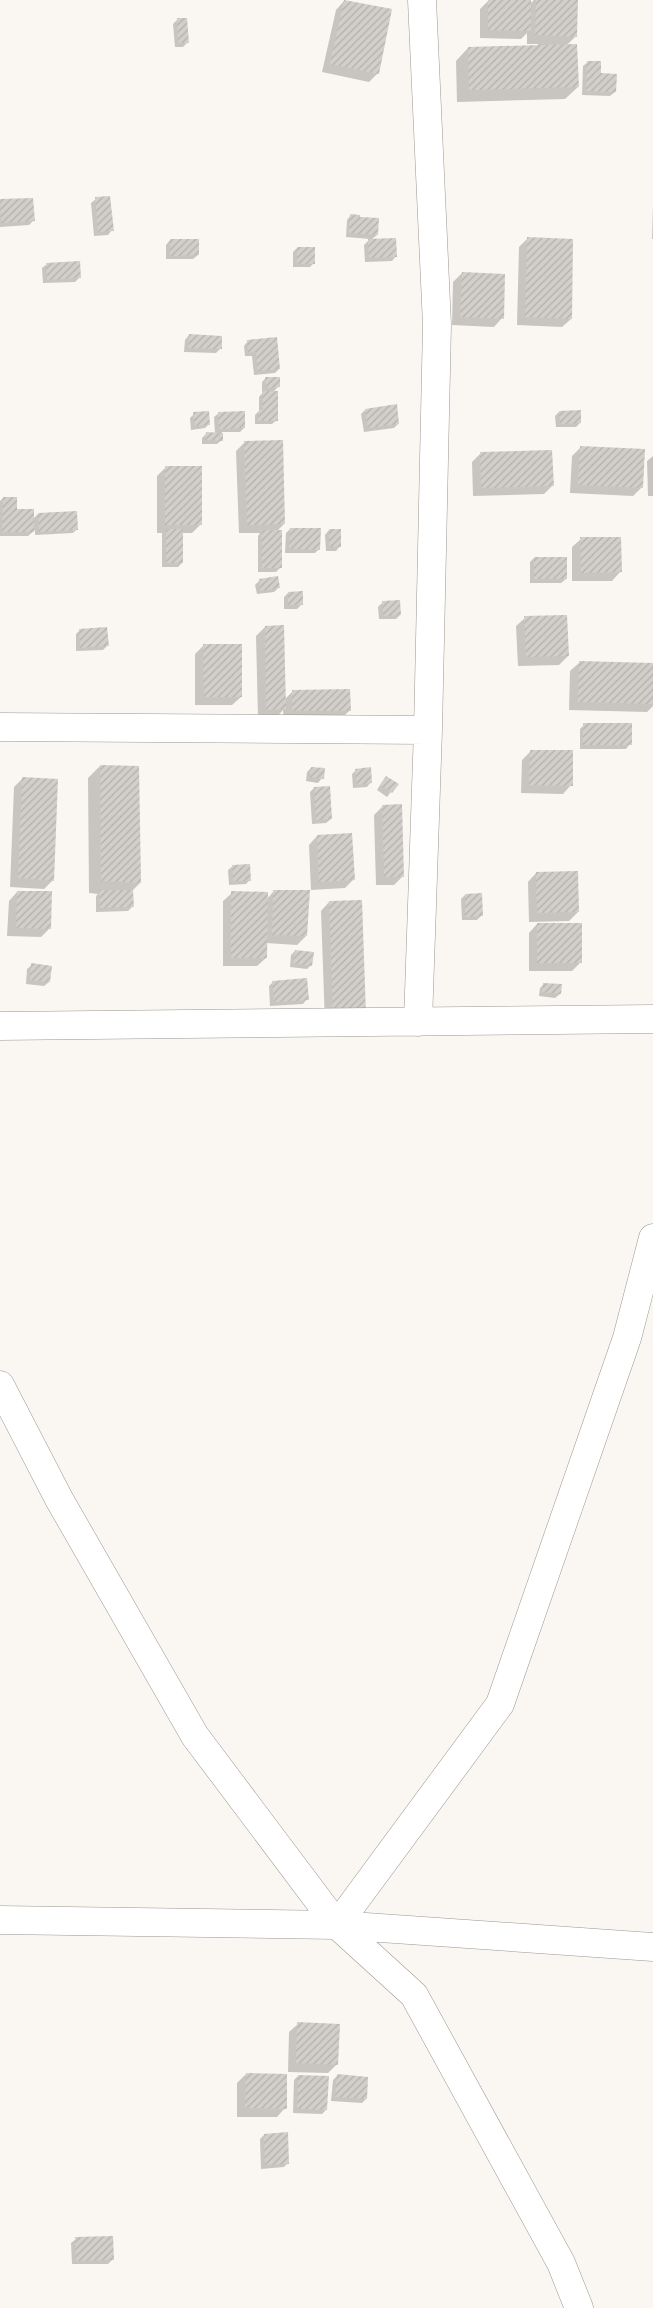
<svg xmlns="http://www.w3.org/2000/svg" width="653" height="2308" viewBox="0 0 653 2308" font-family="'Public Sans',sans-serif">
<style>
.shadow{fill:#0003}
.building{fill:url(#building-hatch)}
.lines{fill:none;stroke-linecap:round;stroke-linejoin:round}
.minor-casing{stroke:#9b9894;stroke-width:29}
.minor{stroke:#fff;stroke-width:28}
</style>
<defs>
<pattern id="building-hatch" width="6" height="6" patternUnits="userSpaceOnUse" patternTransform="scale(1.25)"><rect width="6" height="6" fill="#d2ceca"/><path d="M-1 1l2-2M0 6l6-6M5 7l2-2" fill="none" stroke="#b3b0ac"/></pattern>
</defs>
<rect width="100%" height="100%" fill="#faf6f1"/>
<path class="shadow" d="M 489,0 L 530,4 L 534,0 L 577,0 L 575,37 L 567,45 L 578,87 L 565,99 L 457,102 L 456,61 L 468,48 L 538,46 L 538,44 L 527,44 L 527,33 L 521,39 L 480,38 L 480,9 Z
M 344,1 L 378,73 L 369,82 L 322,72 L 336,10 Z
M 178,19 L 187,43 L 183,47 L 175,47 L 173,24 Z
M 588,62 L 615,92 L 610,96 L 582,95 L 583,66 Z
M 96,199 L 112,230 L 108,235 L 94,236 L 91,203 Z
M 0,201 L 1,201 L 33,221 L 29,225 L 0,227 Z
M 653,204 L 653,239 L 652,239 Z
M 351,215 L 377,235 L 371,240 L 396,256 L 392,261 L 365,262 L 364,245 L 370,239 L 346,237 L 347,220 Z
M 528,238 L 571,319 L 562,327 L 517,325 L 519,247 Z
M 170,240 L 198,255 L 193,259 L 166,259 L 166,245 Z
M 297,248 L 314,263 L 310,267 L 293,267 L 293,252 Z
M 47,264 L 79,278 L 75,282 L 43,283 L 42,268 Z
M 462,273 L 502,318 L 494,327 L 452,325 L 453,282 Z
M 189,335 L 220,349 L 216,353 L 184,352 L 185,340 Z
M 248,341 L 279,369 L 275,373 L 254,375 L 252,356 L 245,356 L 244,346 Z
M 266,378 L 278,387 L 273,392 L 277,420 L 272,424 L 255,424 L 255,415 L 259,411 L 259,397 L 264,391 L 262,391 L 262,382 Z
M 365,410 L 398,424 L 394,428 L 364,432 L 361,414 Z
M 559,412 L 580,423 L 576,427 L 556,427 L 555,416 Z
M 219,413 L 244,428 L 240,432 L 222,432 L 222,440 L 217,444 L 202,444 L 202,438 L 206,434 L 215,434 L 214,417 Z
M 194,414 L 209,424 L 205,428 L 191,430 L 190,418 Z
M 245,442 L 284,524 L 276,532 L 281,567 L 276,572 L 258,572 L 258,536 L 260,533 L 239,533 L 236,451 Z
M 581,447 L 642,487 L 633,496 L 570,493 L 572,456 Z
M 480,454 L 553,485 L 544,494 L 473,496 L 472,462 Z
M 653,456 L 653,496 L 648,496 L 647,461 Z
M 166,467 L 201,524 L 192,533 L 182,533 L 182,563 L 178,567 L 162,567 L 162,533 L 157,533 L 157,476 Z
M 3,498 L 16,511 L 33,519 L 38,514 L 77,529 L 73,533 L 35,535 L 35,530 L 28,536 L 0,536 L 0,501 Z
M 290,529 L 319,549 L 315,553 L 285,553 L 286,533 Z
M 329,530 L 340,546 L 336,551 L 326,551 L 325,535 Z
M 581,539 L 620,572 L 612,581 L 572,581 L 572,547 Z
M 534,558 L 566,579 L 561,583 L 530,583 L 530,562 Z
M 259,581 L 279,587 L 274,592 L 257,594 L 255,585 Z
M 288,593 L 302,604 L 297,609 L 284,609 L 284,597 Z
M 382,603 L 400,615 L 396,619 L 379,619 L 378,607 Z
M 525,618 L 568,656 L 559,665 L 518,666 L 516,626 Z
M 265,627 L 285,699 L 292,692 L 350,710 L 341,719 L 284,720 L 283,710 L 276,718 L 258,718 L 256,636 Z
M 80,630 L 107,646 L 103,650 L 76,651 L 76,634 Z
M 204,645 L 241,697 L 232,705 L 195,705 L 195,654 Z
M 579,663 L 653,664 L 653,706 L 647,712 L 569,710 L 570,671 Z
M 584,725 L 630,744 L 626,749 L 580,749 L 580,729 Z
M 531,751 L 571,785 L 563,794 L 521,793 L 522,760 Z
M 100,766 L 140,883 L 132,891 L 132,907 L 128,911 L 96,912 L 96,896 L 98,894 L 89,893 L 88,778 Z
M 311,768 L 322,778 L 318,783 L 306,781 L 307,772 Z
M 356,770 L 371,782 L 367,787 L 353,788 L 352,774 Z
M 23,778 L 53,880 L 44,889 L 10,887 L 14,787 Z
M 382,782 L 397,784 L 387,797 L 377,790 Z
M 314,788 L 331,819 L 326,823 L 312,824 L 310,792 Z
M 383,806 L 403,876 L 394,885 L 376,885 L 374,815 Z
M 317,836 L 353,880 L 345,888 L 311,890 L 309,845 Z
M 233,866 L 250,880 L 246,884 L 229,885 L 228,870 Z
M 536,873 L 578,912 L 569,921 L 529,922 L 528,882 Z
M 17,892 L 50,928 L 41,937 L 7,936 L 9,901 Z
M 273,892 L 306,936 L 297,945 L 266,943 L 266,958 L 257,966 L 223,966 L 223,901 L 232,893 L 267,899 Z
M 465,895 L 481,916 L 477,920 L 462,920 L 461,899 Z
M 329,902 L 356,1023 L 325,1024 L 321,911 Z
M 537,924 L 580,963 L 572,971 L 529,971 L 529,933 Z
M 295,951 L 311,965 L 307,969 L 290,967 L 291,955 Z
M 32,965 L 49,982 L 44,986 L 26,984 L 27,969 Z
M 273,982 L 307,999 L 303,1004 L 270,1006 L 269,986 Z
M 544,984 L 560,994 L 555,998 L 539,996 L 540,988 Z
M 298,2024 L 337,2064 L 328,2073 L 288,2072 L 289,2032 Z
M 246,2074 L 285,2108 L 277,2117 L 237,2117 L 237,2083 Z
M 298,2076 L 326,2110 L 322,2114 L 293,2113 L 294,2080 Z
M 337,2076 L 366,2099 L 362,2103 L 331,2101 L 333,2080 Z
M 264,2135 L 288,2163 L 284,2167 L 261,2169 L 260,2139 Z
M 76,2239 L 113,2259 L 108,2264 L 72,2264 L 71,2243 Z"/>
<path class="building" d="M 344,0 L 392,9 L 379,74 L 330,64 Z
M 488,0 L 531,0 L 531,31 L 488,30 Z
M 536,0 L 578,0 L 577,37 L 535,35 Z
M 177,18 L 187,18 L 189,43 L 178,43 Z
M 577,44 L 579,87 L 469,90 L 468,47 Z
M 587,61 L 601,61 L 601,73 L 617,74 L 616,92 L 586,91 Z
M 110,196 L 114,231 L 98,232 L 95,197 Z
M 33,198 L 35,221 L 1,223 L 0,199 Z
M 350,214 L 360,215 L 360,217 L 379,218 L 378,235 L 349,233 Z
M 527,237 L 573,239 L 572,319 L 525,317 Z
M 396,238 L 397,257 L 369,258 L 368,239 Z
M 170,239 L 199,239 L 199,255 L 170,256 Z
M 297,247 L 315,247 L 315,264 L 297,264 Z
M 80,261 L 81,278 L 47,280 L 46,263 Z
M 462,272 L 505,274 L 504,319 L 460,317 Z
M 189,334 L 222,336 L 222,349 L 188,348 Z
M 277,337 L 280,369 L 258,371 L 256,352 L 248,353 L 247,340 Z
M 265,377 L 280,377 L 280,387 L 266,388 Z
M 262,391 L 278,391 L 278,421 L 258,421 L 259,410 L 263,410 Z
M 397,404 L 399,424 L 368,428 L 365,409 Z
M 581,410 L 581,423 L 560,424 L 559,411 Z
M 209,411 L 210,425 L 195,426 L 193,412 Z
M 245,411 L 245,428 L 219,429 L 218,412 Z
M 206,432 L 223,433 L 223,441 L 205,440 Z
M 283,440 L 285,524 L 247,525 L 244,441 Z
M 580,446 L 645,449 L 643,488 L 578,485 Z
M 552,450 L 554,486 L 481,488 L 480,452 Z
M 165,466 L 202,466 L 202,525 L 165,525 Z
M 3,497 L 17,497 L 17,509 L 34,509 L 34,532 L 2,532 Z
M 77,511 L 78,530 L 39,532 L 38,513 Z
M 290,528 L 321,528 L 320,550 L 289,549 Z
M 166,529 L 183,529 L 183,563 L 166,563 Z
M 329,529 L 341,529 L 341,547 L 329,547 Z
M 261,530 L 282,530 L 282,568 L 262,568 Z
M 580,537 L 621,537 L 622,572 L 581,573 Z
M 534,557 L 567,557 L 567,579 L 534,579 Z
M 278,576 L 280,588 L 261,591 L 259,579 Z
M 303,591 L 303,605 L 288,605 L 288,592 Z
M 400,600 L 401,615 L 383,616 L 382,601 Z
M 567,615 L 569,656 L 526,657 L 524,616 Z
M 284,625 L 286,709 L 266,710 L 265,626 Z
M 107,627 L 109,646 L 80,648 L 79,629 Z
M 203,644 L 242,644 L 242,697 L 204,697 Z
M 579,661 L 653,663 L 653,704 L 578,702 Z
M 350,689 L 351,711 L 292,711 L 292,690 Z
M 583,723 L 632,723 L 632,745 L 583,745 Z
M 530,750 L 573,750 L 573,786 L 529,785 Z
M 100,765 L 139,766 L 141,883 L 101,881 Z
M 311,767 L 325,768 L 324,779 L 310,777 Z
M 371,767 L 372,783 L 357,785 L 355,769 Z
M 386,776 L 399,784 L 392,793 L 380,785 Z
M 22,777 L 58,779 L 54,881 L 18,878 Z
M 330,786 L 332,819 L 316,820 L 314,787 Z
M 402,804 L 404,877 L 384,877 L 382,805 Z
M 352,833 L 355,880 L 319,882 L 317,835 Z
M 250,864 L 251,881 L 233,881 L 232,865 Z
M 578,871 L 579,912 L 537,913 L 536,872 Z
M 99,890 L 133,890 L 134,907 L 100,908 Z
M 273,890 L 310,890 L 307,936 L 272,935 Z
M 17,891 L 52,891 L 51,929 L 16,928 Z
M 231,891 L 268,892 L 267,958 L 231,958 Z
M 482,893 L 483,916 L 465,917 L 465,894 Z
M 362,900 L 366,1015 L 333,1016 L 329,901 Z
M 537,923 L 582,923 L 582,963 L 537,963 Z
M 295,950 L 314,952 L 312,966 L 293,963 Z
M 31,963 L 52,966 L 50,982 L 30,980 Z
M 307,978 L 309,1000 L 274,1002 L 272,981 Z
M 543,983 L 562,984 L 561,994 L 542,992 Z
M 297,2022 L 340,2024 L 338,2065 L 296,2063 Z
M 246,2073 L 287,2074 L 287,2109 L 245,2108 Z
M 337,2074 L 368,2077 L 367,2099 L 335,2097 Z
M 298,2075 L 329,2076 L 327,2110 L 297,2109 Z
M 288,2132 L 289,2164 L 265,2165 L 264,2134 Z
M 113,2236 L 114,2260 L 76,2261 L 75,2237 Z"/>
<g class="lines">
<g class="minor-casing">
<path id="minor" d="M 0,727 L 428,730
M 418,1022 L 428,730 L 437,325 L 422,0
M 0,1026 L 653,1019
M 0,1385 L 59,1499 L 195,1736 L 337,1925 L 414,1995 L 561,2263 L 579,2308
M 0,1920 L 337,1925 L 653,1947
M 337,1925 L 500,1704 L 627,1338 L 653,1238"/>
</g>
<use href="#minor" class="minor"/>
</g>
</svg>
